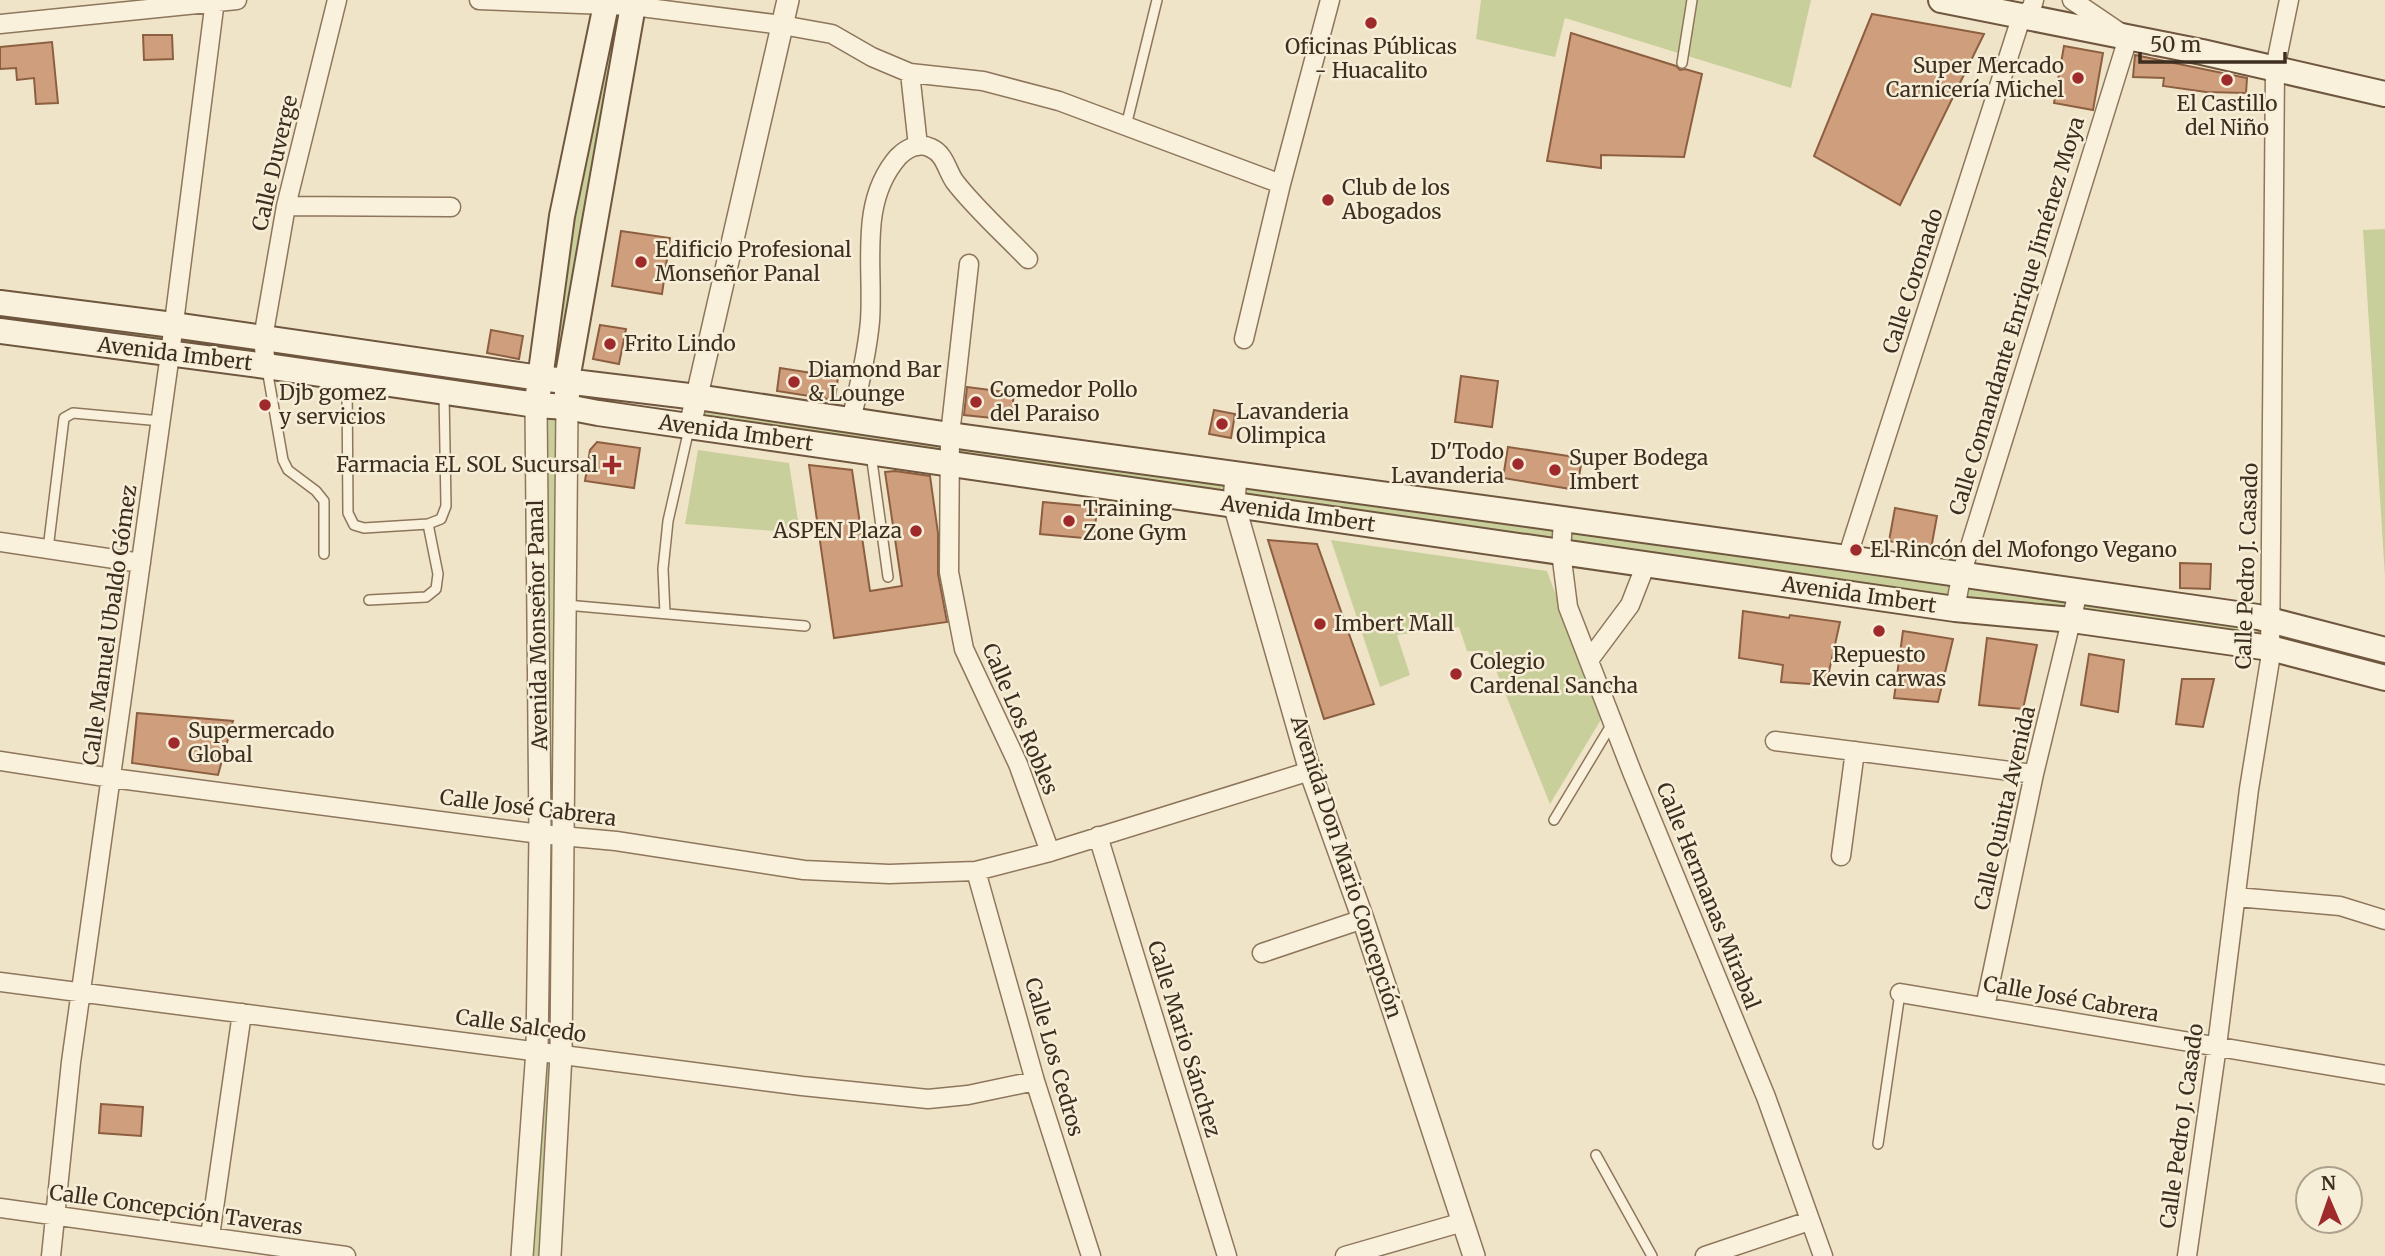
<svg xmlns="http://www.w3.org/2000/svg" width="2385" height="1256" viewBox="0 0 2385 1256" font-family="Merriweather,serif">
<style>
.green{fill:#c9cf9b}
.building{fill:#cf9f7d;stroke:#8d5f41;stroke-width:2}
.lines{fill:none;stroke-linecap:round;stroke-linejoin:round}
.service-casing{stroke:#8d765c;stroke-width:12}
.minor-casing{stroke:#8d765c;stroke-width:21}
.tertiary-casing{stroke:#8d765c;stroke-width:24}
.secondary-casing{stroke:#6f573f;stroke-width:28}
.service{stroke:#faf1dc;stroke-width:9}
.minor{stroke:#faf1dc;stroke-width:18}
.tertiary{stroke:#faf1dc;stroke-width:21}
.secondary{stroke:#faf1dc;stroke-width:24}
.poi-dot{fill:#9e2a2b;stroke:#f7eed8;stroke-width:2.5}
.labels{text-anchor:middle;stroke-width:5;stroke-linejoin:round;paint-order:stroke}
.poi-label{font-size:21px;fill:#3d2e20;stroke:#f7eed8;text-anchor:start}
.street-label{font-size:21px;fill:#3d2e20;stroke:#f7eed8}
</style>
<rect width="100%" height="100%" fill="#f0e4c8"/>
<path class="green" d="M 1481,0 L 1811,0 L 1791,88 L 1565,18 L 1555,57 L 1476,39 Z
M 613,11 L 624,14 L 564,371 L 548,368 L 560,282 Z
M 2385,229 L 2385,577 L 2363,230 Z
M 0,308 L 165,329 L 165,349 L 0,326 Z
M 178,331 L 530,384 L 526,398 L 178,346 Z
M 702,407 L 945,440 L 942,458 L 697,421 Z
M 540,413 L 564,413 L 560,828 L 545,825 Z
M 960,444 L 1226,481 L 1225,499 L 955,459 Z
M 698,450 L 789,463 L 800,533 L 685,524 Z
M 1243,483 L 1554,526 L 1552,544 L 1242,499 Z
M 1568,529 L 1953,584 L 1951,604 L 1568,545 Z
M 1331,540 L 1547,571 L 1602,718 L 1550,804 L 1488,651 L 1467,651 L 1459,627 L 1397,635 L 1410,675 L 1380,687 Z
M 1968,585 L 2072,597 L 2066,612 L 1964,603 Z
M 2084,601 L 2265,625 L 2262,641 L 2080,615 Z
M 545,839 L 561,842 L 556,1050 L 541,1047 Z
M 540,1056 L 557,1059 L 546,1256 L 528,1256 Z"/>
<path class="building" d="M 1872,14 L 1984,34 L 1900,205 L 1814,156 Z
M 1571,33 L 1676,66 L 1680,70 L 1685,69 L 1702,74 L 1684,157 L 1601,155 L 1601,168 L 1547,161 Z
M 143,35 L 172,35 L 173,59 L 144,60 Z
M 52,42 L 58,103 L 36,104 L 34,78 L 17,80 L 16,68 L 0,69 L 0,47 Z
M 2064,46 L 2103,53 L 2093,110 L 2054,103 Z
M 2135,55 L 2247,78 L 2246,93 L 2206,92 L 2163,86 L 2164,78 L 2133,77 Z
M 621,231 L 670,238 L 662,294 L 612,286 Z
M 600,325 L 626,329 L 619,364 L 593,359 Z
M 491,330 L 523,336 L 519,359 L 487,353 Z
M 780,368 L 838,377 L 835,400 L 777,391 Z
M 1461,376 L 1498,381 L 1492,427 L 1455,422 Z
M 967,387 L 1014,393 L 1011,420 L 964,415 Z
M 1214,410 L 1235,414 L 1231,438 L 1209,434 Z
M 597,442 L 640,448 L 634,488 L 585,481 L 590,450 Z
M 1508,447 L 1582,458 L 1577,490 L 1503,478 Z
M 809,465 L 852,470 L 870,591 L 902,586 L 885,472 L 895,471 L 930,476 L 938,533 L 938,574 L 947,622 L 834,638 Z
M 1043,502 L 1097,507 L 1094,539 L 1040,534 Z
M 1895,508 L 1937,516 L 1931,549 L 1889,541 Z
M 1268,540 L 1317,544 L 1374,704 L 1324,719 Z
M 2180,563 L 2211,564 L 2210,589 L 2180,588 Z
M 1743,611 L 1789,618 L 1790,615 L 1840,622 L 1826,685 L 1781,682 L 1783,665 L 1739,658 Z
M 1903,631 L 1953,639 L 1938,702 L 1894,698 Z
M 1987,638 L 2037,645 L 2023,709 L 1979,705 Z
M 2089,654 L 2124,660 L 2118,712 L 2081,705 Z
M 2182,679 L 2214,679 L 2203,727 L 2176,724 Z
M 137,713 L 233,721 L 218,775 L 132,763 Z
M 101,1104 L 143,1107 L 141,1136 L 99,1133 Z"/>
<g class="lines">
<g class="service-casing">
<path id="service" d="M 1682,63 L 1692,0
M 1126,126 L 1157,0
M 267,369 L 283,460 L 288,470 L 316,491 L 324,501 L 324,554
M 347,381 L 348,513 L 354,525 L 364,528 L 428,524 L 441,519 L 446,506 L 444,393
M 871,454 L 888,577
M 48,549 L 64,418 L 73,413 L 161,421
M 369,600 L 426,597 L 436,589 L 438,574 L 428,524
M 566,605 L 805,626
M 665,613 L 663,569 L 668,521 L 689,429
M 1554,820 L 1613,722
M 1878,1144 L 1900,993
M 1596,1155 L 1652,1256"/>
</g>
<g class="minor-casing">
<path id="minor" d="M 479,0 L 633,6 L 782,25 L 832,34 L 872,57 L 910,73 L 983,81 L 1059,101 L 1281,184
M 0,24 L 237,0
M 910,73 L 918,146
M 286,206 L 451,207
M 969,264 L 950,435 L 949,572 L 964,649 L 1018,764 L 1050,852
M 1244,339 L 1281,184 L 1330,0
M 266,366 L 263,338 L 286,206 L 337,0
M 851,420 C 859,388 867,354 870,321 C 874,266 858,203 898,157 C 907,148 919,142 931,148 C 945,154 947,171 955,182 C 975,208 1005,235 1028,259
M 1563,520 L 1561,552 L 1568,607 L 1632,772 L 1766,1097 L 1823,1256
M 0,542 L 141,563
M 1847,558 L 2021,18 L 2032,7 L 2034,0
M 1955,609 L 1962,572 L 2128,38 L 2072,0
M 1589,660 L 1630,605 L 1646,564
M 1775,741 L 2034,774
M 0,761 L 112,778 L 540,834 L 616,841 L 804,870 L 889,874 L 976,871 L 1050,852 L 1310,771
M 1098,836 L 1227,1256
M 1841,856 L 1855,751
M 976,871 L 1035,1081 L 1091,1256
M 2236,897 L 2340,906 L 2385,920
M 1262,953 L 1363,919
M 0,982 L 802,1086 L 928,1099 L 968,1095 L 1035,1081
M 1900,993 L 2385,1075
M 1985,1007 L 2034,774 L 2078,592
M 0,1208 L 346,1256
M 210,1236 L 242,1013
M 51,1256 L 71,1062 L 170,354 L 215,0
M 1345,1256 L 1463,1222
M 1705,1256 L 1809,1221
M 2187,1256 L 2217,1046 L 2249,789 L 2270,660 L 2275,68 L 2289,0"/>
</g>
<g class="tertiary-casing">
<path id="tertiary" d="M 690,426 L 788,0
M 1236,474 L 1234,504 L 1310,771 L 1363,919 L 1474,1256
M 522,1256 L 537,1050 L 540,834 L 536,405
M 550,1256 L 561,1055 L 567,407"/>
</g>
<g class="secondary-casing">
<path id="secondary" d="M 1941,0 L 2202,52 L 2385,94
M 0,303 L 173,325 L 540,378 L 697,397 L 950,435 L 1847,558 L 2258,617 L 2385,650
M 0,331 L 266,366 L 536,405 L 567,407 L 598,413 L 1955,609 L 2072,620 L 2270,648 L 2385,678
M 538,394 L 562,216 L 607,0
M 567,395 L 567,380 L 634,0"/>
</g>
<use href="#service" class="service"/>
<use href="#minor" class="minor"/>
<use href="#tertiary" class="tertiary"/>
<use href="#secondary" class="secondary"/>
</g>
<g class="poi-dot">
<circle cx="1371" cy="23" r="7"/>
<circle cx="2078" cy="78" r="7"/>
<circle cx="2227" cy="80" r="7"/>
<circle cx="1328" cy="200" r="7"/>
<circle cx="641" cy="262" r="7"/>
<circle cx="610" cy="344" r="7"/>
<circle cx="794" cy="382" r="7"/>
<circle cx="976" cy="402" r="7"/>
<circle cx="265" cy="405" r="7"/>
<circle cx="1222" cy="424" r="7"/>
<circle cx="1518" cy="464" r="7"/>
<path d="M608.5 454.5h7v7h7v7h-7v7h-7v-7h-7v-7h7z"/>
<circle cx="1555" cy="470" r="7"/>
<circle cx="1069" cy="521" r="7"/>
<circle cx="916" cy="531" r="7"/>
<circle cx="1856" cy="550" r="7"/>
<circle cx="1320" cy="624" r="7"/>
<circle cx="1879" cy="631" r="7"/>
<circle cx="1456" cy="674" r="7"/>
<circle cx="174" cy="743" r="7"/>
</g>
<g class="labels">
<g class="poi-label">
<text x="1371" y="54" text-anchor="middle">Oficinas Públicas<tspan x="1371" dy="24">- Huacalito</tspan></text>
<text x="2064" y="73" text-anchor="end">Super Mercado<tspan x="2064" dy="24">Carnicería Michel</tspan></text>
<text x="2227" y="111" text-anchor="middle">El Castillo<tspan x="2227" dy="24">del Niño</tspan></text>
<text x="1342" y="195">Club de los<tspan x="1342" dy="24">Abogados</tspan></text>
<text x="655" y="257">Edificio Profesional<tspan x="655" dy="24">Monseñor Panal</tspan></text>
<text x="624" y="351">Frito Lindo</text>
<text x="808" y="377">Diamond Bar<tspan x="808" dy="24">&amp; Lounge</tspan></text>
<text x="990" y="397">Comedor Pollo<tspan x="990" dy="24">del Paraiso</tspan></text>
<text x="279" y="400">Djb gomez<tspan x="279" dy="24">y servicios</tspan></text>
<text x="1236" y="419">Lavanderia<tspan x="1236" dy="24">Olimpica</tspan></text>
<text x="1504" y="459" text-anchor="end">D'Todo<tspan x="1504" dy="24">Lavanderia</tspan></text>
<text x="1569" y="465">Super Bodega<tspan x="1569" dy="24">Imbert</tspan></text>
<text x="598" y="472" text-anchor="end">Farmacia EL SOL Sucursal</text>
<text x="1083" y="516">Training<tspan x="1083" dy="24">Zone Gym</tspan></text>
<text x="902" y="538" text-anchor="end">ASPEN Plaza</text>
<text x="1870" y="557">El Rincón del Mofongo Vegano</text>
<text x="1334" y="631">Imbert Mall</text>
<text x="1879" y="662" text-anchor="middle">Repuesto<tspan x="1879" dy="24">Kevin carwas</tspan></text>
<text x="1470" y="669">Colegio<tspan x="1470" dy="24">Cardenal Sancha</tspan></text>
<text x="188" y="738">Supermercado<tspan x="188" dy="24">Global</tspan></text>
</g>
<g class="street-label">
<text transform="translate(275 163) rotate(-77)" y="7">Calle Duverge</text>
<text transform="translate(1913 281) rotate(-72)" y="7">Calle Coronado</text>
<text transform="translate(2017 316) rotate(-73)" y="7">Calle Comandante Enrique Jiménez Moya</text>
<text transform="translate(175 354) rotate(7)" y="7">Avenida Imbert</text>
<text transform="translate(736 433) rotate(8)" y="7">Avenida Imbert</text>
<text transform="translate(1298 514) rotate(8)" y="7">Avenida Imbert</text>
<text transform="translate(2247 566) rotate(-88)" y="7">Calle Pedro J. Casado</text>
<text transform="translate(1859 595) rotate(8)" y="7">Avenida Imbert</text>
<text transform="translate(110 625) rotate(-82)" y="7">Calle Manuel Ubaldo Gómez</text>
<text transform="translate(538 625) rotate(-91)" y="7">Avenida Monseñor Panal</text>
<text transform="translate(1020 719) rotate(67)" y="7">Calle Los Robles</text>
<text transform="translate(528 808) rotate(7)" y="7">Calle José Cabrera</text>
<text transform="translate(2005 808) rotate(-77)" y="7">Calle Quinta Avenida</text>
<text transform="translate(1346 867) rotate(72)" y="7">Avenida Don Mario Concepción</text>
<text transform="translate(1708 896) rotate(68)" y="7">Calle Hermanas Mirabal</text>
<text transform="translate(2071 999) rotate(10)" y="7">Calle José Cabrera</text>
<text transform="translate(521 1026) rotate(8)" y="7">Calle Salcedo</text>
<text transform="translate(1184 1039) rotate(73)" y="7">Calle Mario Sánchez</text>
<text transform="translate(1054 1057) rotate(74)" y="7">Calle Los Cedros</text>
<text transform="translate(2182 1126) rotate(-82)" y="7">Calle Pedro J. Casado</text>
<text transform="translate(176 1210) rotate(8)" y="7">Calle Concepción Taveras</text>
</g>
</g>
<g transform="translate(2329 1200) rotate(358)"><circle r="33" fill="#f7eed8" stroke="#ada18e" stroke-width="2"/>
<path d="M0-5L12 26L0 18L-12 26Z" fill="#9e2a2b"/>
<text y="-10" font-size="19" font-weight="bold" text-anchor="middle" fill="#3d2e20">N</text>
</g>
<path d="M2140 52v10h145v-10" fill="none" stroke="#3d2e20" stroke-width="3.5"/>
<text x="2150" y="52" font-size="21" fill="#3d2e20" stroke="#f7eed8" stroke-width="5" paint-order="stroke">50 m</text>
</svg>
